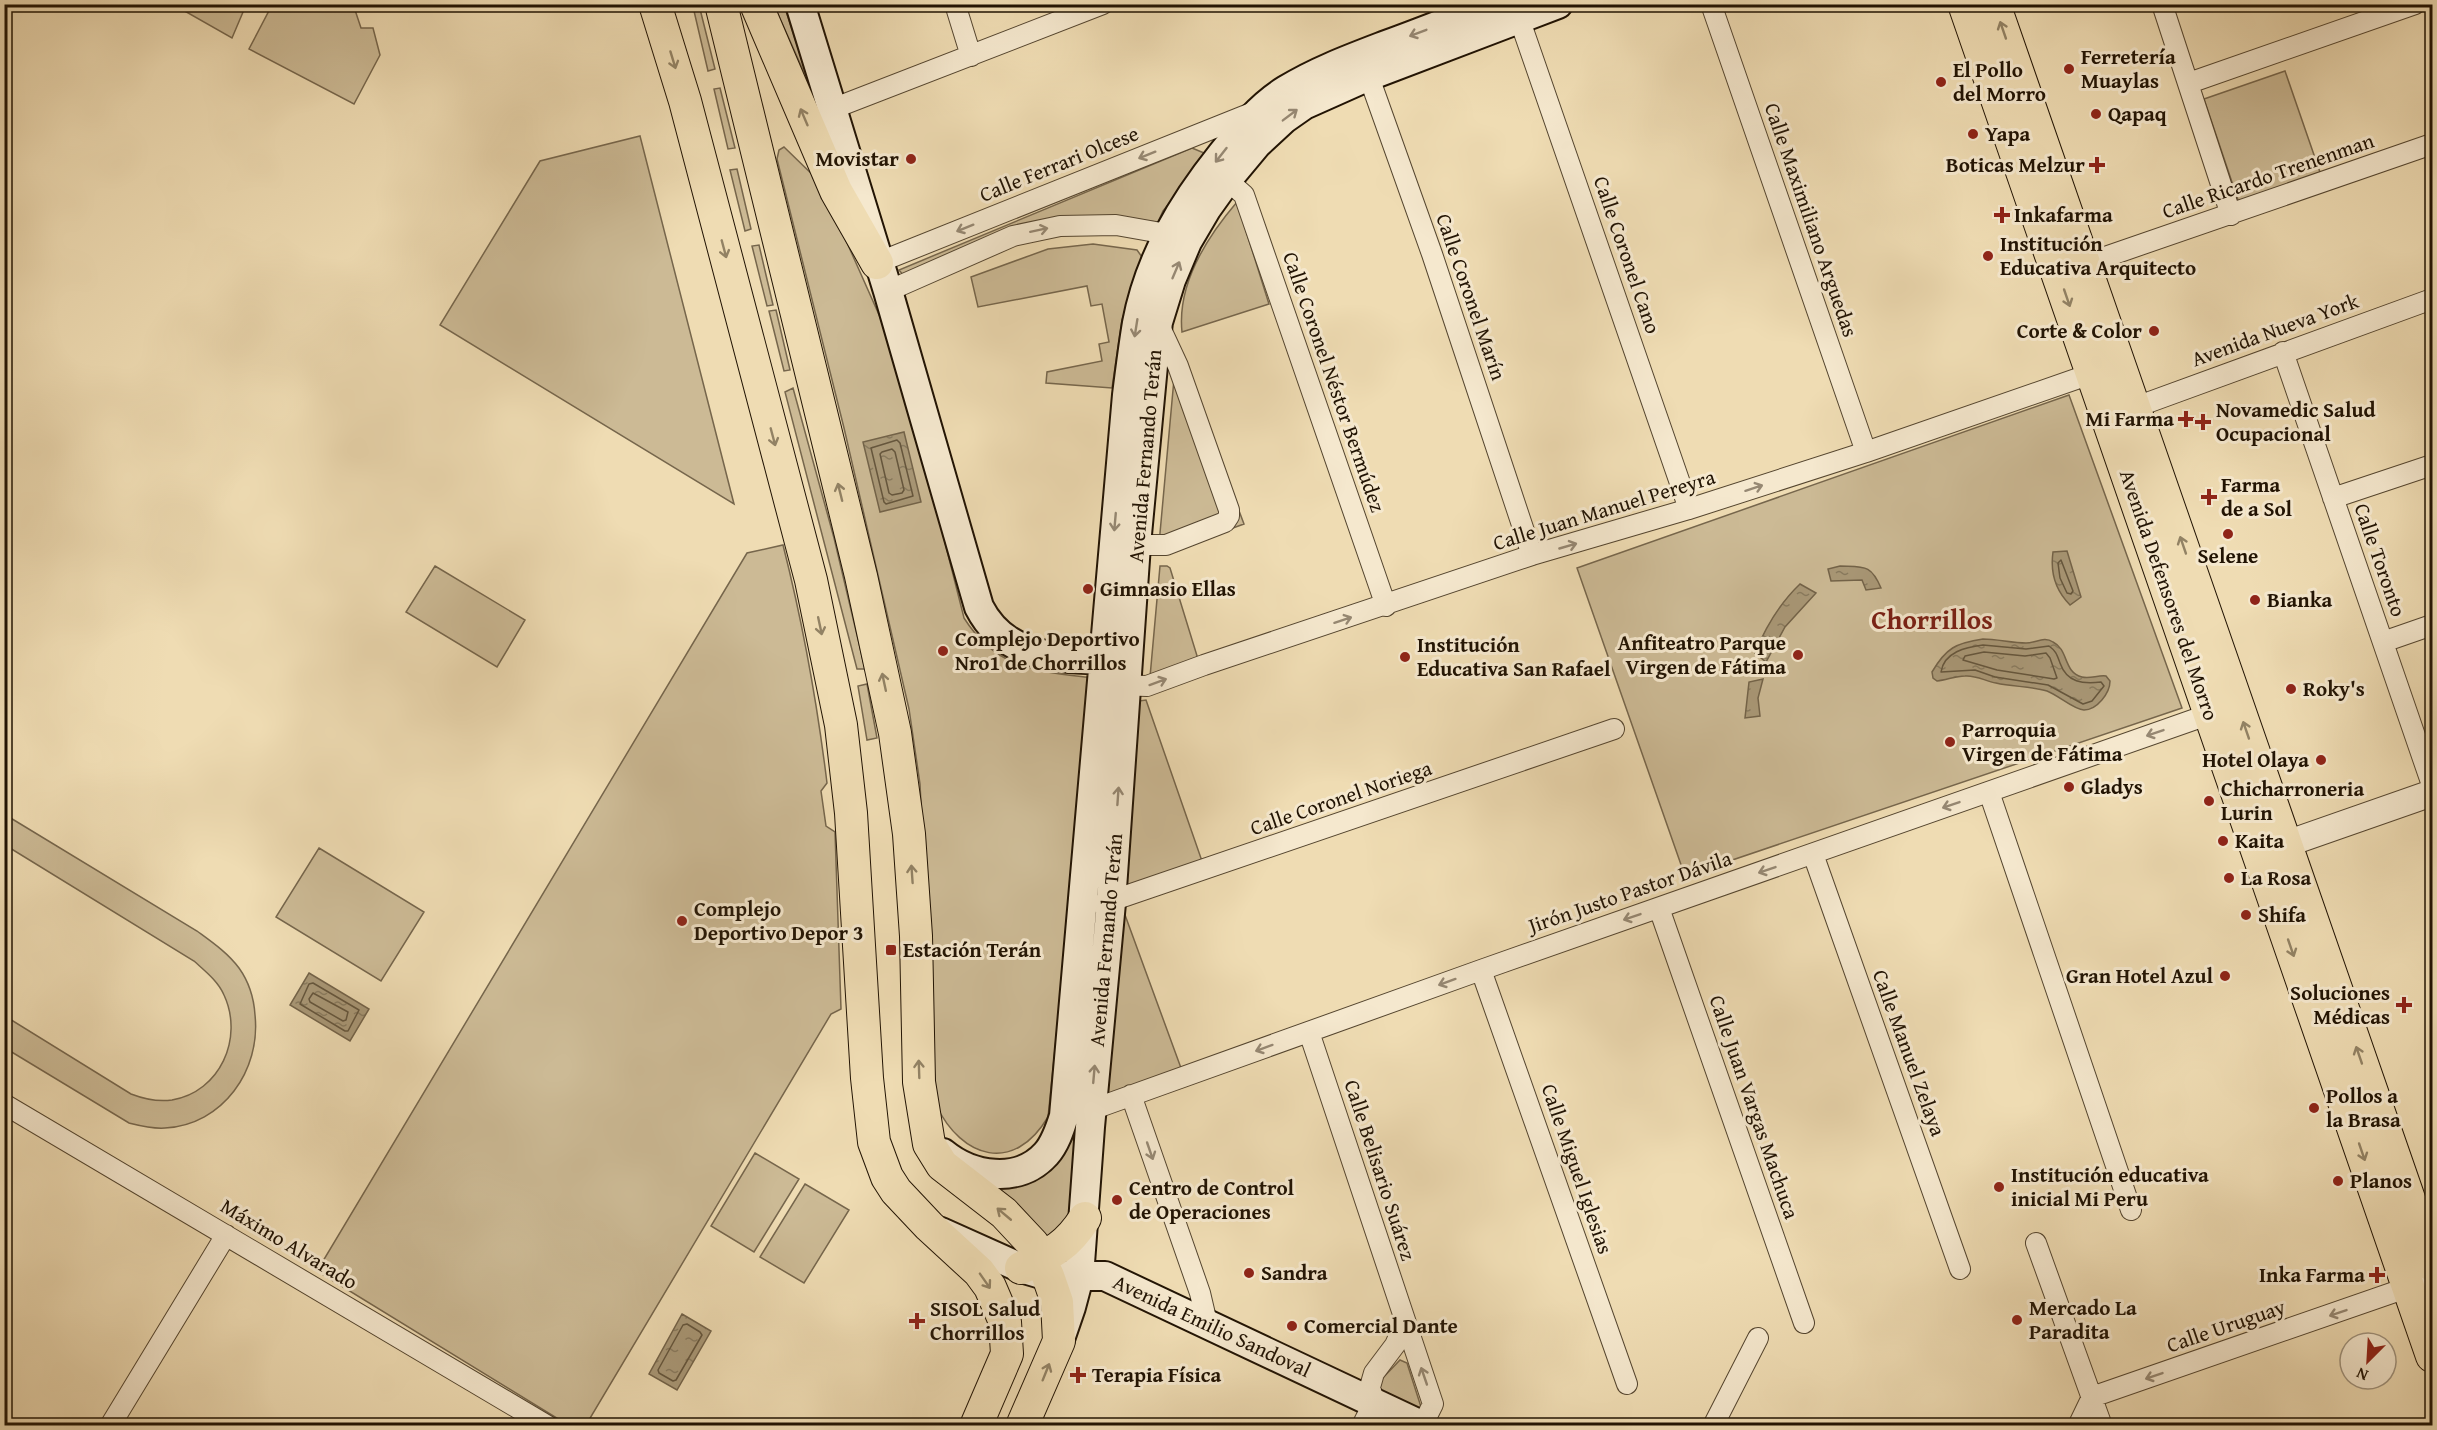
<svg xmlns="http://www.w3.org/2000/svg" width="2437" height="1430" viewBox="0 0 2437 1430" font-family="'Gentium Book Plus',serif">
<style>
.green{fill:#ccba95;stroke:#76664c;stroke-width:1.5}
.water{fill:url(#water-ripples);stroke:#736349;stroke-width:1.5}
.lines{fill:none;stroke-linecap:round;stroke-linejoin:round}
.shore{stroke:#65563d;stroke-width:1.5}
.minor-casing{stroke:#54452f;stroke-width:22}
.tertiary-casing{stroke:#54452f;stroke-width:28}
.secondary-casing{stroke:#211303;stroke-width:32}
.primary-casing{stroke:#211303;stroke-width:34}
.minor{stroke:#f5e8ce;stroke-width:20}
.tertiary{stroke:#f5e8ce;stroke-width:26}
.secondary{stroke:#f5e8ce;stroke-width:28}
.primary{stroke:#efdcb3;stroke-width:32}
.oneway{stroke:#928264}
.oneway2{stroke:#968873}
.poi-dot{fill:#8f2418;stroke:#f5e8ce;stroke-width:2}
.labels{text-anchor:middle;stroke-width:6;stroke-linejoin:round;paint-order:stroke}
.poi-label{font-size:21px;font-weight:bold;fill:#211303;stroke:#f5e8ce;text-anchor:start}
.street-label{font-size:21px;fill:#211303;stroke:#f5e8ce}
.district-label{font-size:27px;font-weight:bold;fill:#7a1f14;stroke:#f5e8ce}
</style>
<defs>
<pattern id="water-ripples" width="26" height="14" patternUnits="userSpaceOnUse" patternTransform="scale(1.5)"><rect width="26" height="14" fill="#a99877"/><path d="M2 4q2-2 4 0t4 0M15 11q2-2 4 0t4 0" fill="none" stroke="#897b5f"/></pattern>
</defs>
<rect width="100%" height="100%" fill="#efdcb3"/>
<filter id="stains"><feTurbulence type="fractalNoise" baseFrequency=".00333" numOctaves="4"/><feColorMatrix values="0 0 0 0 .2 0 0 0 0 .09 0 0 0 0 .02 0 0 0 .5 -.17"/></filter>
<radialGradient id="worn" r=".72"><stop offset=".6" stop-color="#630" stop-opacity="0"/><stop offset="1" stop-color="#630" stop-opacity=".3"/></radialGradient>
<path class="green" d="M 353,4 L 361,28 L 373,28 L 380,55 L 354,104 L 249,49 L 272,5 Z
M 174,5 L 246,5 L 232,38 Z
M 774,5 L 784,5 L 811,88 Z
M 700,9 L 715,69 L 708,71 L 694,11 Z
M 2285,71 L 2322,178 L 2240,206 L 2204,99 Z
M 720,88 L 735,148 L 728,149 L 714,89 Z
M 640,136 L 734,504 L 440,325 L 540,161 Z
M 784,147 L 820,182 L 880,317 L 912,412 L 964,618 C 997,670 1037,671 1093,678 L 1048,1117 C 1014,1174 962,1159 936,1105 L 920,784 L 909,709 L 844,428 L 777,159 L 779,150 Z
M 1192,148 L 1209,155 L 1163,211 L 1158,222 L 1095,217 L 904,276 L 899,270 Z
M 737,169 L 751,229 L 745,231 L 730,170 Z
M 1237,202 L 1269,304 L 1182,332 C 1177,284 1207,237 1237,202 Z
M 1093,244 L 1137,250 L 1142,257 L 1122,320 L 1112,388 L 1046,383 L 1047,372 L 1102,361 L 1099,344 L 1109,342 L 1102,304 L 1091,306 L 1087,286 L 978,307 L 971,277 L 1048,249 Z
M 759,245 L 773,305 L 767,306 L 752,246 Z
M 776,310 L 790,370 L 784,371 L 769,311 Z
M 1177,346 L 1244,524 L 1158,555 Z
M 793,388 L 834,538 L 865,669 L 857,669 L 785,392 Z
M 2069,395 L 2182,708 L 1685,876 L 1577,568 Z
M 783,545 C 803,624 817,702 827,783 L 821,791 L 826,826 L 835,832 L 841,1009 L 831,1014 L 586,1425 L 568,1425 L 317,1271 L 747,553 Z
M 435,566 L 525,620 L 497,667 L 406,612 Z
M 1160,566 L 1167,566 L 1170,568 L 1198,659 L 1150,677 Z
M 867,684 L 877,738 L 867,740 L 858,686 Z
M 1146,700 L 1203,864 L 1121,891 L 1132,702 Z
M 4,814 L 197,931 C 212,942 228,953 239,968 C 249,982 254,999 255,1015 C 261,1070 223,1125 165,1128 C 152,1129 141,1126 129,1123 L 5,1048 L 5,1016 L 131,1094 C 144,1099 158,1102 172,1100 C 220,1092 244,1038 224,995 C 218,981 205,971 194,961 L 5,845 Z
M 319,848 L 424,912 L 381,981 L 276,917 Z
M 1121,904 L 1181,1068 L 1101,1097 Z
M 1081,1126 L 1072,1226 L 1047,1249 L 992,1186 L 1062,1155 Z
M 755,1153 L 799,1179 L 754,1252 L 711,1226 Z
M 805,1184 L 849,1210 L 804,1283 L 760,1257 Z
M 1400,1360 L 1407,1363 L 1422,1410 L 1378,1391 L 1377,1384 Z"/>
<path class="water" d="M 904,432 L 921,502 L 880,512 L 863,442 Z
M 2067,551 L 2081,597 L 2070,605 C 2055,590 2050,573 2053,552 Z
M 1840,566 C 1864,567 1871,564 1881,588 L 1866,590 L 1862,580 L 1831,581 L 1828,569 Z
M 1800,584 L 1816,593 L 1785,627 L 1766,662 L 1755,653 C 1766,626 1779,604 1800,584 Z
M 1983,639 C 1997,639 2012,643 2026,643 C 2036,643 2044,636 2053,642 C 2069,650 2063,672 2082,677 C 2090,679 2098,675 2106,676 L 2110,681 C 2110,693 2097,710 2084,710 C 2074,710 2058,695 2047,691 C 2031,686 2013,687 1996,683 C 1985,681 1976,675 1965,676 C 1955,676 1947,680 1937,681 L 1933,678 L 1932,672 C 1946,648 1956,643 1983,639 Z
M 1763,679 L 1758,698 L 1760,716 L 1745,718 L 1749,682 Z
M 309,973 L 369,1009 L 350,1041 L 290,1005 Z
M 682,1314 L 711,1331 L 677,1390 L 649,1374 Z"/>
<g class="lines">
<path class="shore" d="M 897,440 L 900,443 L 913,496 L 886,504 L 884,502 L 871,448 Z
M 892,449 L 895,452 L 904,490 L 902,493 L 892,495 L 889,493 L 880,454 L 882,452 Z
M 2061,560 L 2073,591 L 2071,594 L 2067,593 L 2060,578 L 2058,563 Z
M 1983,645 L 2026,649 L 2049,646 C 2056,651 2057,655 2060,663 C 2067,683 2083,684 2101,682 L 2104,686 L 2092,701 L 2083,704 L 2048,685 L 1995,677 L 1975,670 L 1941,672 C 1944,652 1966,647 1983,645 Z
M 1984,652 L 2025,656 L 2046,653 L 2050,658 L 2057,678 L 2054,679 L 1997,670 L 1963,660 L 1965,656 Z
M 313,983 L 359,1010 L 348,1031 L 345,1031 L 300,1004 L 309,984 Z
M 313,993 L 348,1012 L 346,1020 L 343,1021 L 310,1002 L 309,999 Z
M 687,1324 L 700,1332 L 702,1335 L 676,1380 L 673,1381 L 659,1373 L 658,1370 L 683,1325 Z"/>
<g class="minor-casing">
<path id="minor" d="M 955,4 L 971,56
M 1711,4 L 1866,452
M 2162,4 L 2231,215
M 1519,18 L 1689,509
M 1365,66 L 1432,254 L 1532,555
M 2189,83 L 2415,4
M 832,109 L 1103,4
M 1227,180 L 1244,195 L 1386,606
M 877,263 L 1254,112
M 2085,264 L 2432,144
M 888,291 L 1013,236 L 1060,226 L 1116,225 L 1167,234 L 1180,239
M 2283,352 L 2432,785
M 2125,411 L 2432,299
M 2333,498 L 2432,465
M 1136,545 L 1166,545 L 1225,522 L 1229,516 L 1229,510 L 1178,366 L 1158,323
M 2383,642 L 2432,625
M 1115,685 L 1147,686 L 1204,665 L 1532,555 L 1689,509 L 1866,452 L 2102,370
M 1989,792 L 2131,1210
M 1813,854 L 1960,1269
M 1102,904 L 1614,729
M 1659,908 L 1804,1323
M 1481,970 L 1627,1384
M 1309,1032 L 1433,1404 L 1426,1418 L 1417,1423
M 1131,1095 L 1200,1293 L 1207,1323
M 4,1104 L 548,1426
M 1081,1109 L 1091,1110 L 1481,970 L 2210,714
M 2036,1243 L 2102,1426
M 110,1426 L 226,1235
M 1362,1426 L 1374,1402 L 1370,1387 L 1374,1373 L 1395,1345 L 1405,1323
M 1713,1426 L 1758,1338
M 2078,1426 L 2092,1397 L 2432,1279"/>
</g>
<g class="tertiary-casing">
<path id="tertiary" d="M 2286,844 L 2432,793"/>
</g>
<g class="secondary-casing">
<path id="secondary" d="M 800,4 L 888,291 L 979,607 C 1008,664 1067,657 1122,661
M 943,1153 C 971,1176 1018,1185 1046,1154 C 1055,1144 1060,1129 1064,1116 L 1127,395 C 1130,371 1133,347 1137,323 C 1149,259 1182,204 1222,154 C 1241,130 1260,106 1286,90 C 1317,71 1352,58 1386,45 C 1422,32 1457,18 1493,4
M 941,1232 L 1021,1268 L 1048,1276 L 1105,1276 L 1423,1426
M 1060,1339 L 1071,1307 L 1079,1277 L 1090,1127 L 1111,903 L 1136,545 L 1154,355 L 1158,322 L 1171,280 L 1187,242 L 1207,208 L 1227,180 L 1257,144 L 1284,119 L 1304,105 L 1369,76 L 1558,4"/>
</g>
<g class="primary-casing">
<path id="primary" d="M 655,4 L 685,101 L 811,580 L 841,725 L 851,813 L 867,1078 L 874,1142 L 887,1177 L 896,1191 L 929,1226 L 979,1272 L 990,1287 L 1005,1322 L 1007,1354 L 976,1426
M 721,4 L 861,576 L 895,733 L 909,834 L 916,936 L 919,1082 L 929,1144 L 942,1165 L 1004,1213 L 1033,1244 L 1048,1276 L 1057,1302 L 1059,1341 L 1022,1426
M 756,4 L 836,191 L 877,263
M 1964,4 L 2432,1356
M 1994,4 L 2432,1265
M 1021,1268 C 1050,1254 1067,1247 1085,1218"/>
</g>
<use href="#minor" class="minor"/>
<use href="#tertiary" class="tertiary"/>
<use href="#secondary" class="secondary"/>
<use href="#primary" class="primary"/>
</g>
<defs><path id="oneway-shaft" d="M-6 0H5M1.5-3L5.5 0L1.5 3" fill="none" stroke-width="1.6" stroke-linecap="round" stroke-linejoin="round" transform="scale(1.5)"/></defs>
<g class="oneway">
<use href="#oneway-shaft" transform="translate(2003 30) rotate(-109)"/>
<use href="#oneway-shaft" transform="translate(673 60) rotate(73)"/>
<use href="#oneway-shaft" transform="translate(804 117) rotate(-113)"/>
<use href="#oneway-shaft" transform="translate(724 249) rotate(75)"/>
<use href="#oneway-shaft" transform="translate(2067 298) rotate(71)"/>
<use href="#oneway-shaft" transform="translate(773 437) rotate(75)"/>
<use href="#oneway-shaft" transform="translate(840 492) rotate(-104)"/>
<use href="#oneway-shaft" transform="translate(2183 545) rotate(-109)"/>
<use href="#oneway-shaft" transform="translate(820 626) rotate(78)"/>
<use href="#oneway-shaft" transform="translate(884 682) rotate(-102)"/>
<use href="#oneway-shaft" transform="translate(2246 730) rotate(-109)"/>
<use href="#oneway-shaft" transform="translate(912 874) rotate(-94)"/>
<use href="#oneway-shaft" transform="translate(2291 948) rotate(71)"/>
<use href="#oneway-shaft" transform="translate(2359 1055) rotate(-109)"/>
<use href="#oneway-shaft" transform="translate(919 1069) rotate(-92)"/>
<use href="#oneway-shaft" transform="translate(2362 1152) rotate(71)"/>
<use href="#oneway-shaft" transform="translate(1004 1214) rotate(-140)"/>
<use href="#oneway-shaft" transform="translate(985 1281) rotate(55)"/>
<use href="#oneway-shaft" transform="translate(1046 1372) rotate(-68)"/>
</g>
<g class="oneway2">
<use href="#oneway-shaft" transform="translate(1418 33) rotate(159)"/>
<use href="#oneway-shaft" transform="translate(1290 115) rotate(-37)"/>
<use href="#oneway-shaft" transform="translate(1147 155) rotate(158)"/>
<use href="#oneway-shaft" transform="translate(1221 155) rotate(128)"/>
<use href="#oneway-shaft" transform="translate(965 228) rotate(158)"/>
<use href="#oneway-shaft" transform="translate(1039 230) rotate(-12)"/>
<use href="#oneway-shaft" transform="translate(1176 270) rotate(-67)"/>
<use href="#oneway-shaft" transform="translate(1136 328) rotate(99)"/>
<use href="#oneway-shaft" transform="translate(1754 488) rotate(-18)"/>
<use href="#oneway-shaft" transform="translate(1115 522) rotate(95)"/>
<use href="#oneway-shaft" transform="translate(1568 546) rotate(-16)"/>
<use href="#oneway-shaft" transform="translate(1343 620) rotate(-18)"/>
<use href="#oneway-shaft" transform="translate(1158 682) rotate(-20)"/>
<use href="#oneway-shaft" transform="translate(2155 733) rotate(161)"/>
<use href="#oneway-shaft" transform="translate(1118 796) rotate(-86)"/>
<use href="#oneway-shaft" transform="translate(1951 805) rotate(161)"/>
<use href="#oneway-shaft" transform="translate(1767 870) rotate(161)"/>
<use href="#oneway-shaft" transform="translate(1632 917) rotate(161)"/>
<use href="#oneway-shaft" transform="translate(1447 982) rotate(160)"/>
<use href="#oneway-shaft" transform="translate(1264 1048) rotate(160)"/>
<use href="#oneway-shaft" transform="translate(1094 1074) rotate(-85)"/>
<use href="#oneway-shaft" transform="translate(1150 1151) rotate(71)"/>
<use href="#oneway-shaft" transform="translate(2338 1313) rotate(161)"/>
<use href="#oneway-shaft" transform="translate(1424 1376) rotate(-109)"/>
<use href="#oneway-shaft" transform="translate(2154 1376) rotate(161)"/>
</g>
<g class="poi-dot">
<circle cx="2069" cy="69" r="6"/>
<circle cx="1941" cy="82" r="6"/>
<circle cx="2096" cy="114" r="6"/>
<circle cx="1973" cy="134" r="6"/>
<circle cx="911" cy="159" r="6"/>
<path d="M2094 156h6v6h6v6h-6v6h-6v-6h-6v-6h6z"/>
<path d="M1999 206h6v6h6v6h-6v6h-6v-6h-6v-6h6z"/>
<circle cx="1988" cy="256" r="6"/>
<circle cx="2154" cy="331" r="6"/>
<path d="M2183 410h6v6h6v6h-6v6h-6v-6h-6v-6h6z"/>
<path d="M2200 413h6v6h6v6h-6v6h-6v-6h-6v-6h6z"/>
<path d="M2206 488h6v6h6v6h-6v6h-6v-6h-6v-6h6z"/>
<circle cx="2228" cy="534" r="6"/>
<circle cx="1088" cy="589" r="6"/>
<circle cx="2255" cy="600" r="6"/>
<circle cx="943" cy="651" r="6"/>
<circle cx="1798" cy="655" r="6"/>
<circle cx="1405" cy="657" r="6"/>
<circle cx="2291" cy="689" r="6"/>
<circle cx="1950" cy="742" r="6"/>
<circle cx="2321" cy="760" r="6"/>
<circle cx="2069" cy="787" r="6"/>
<circle cx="2209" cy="801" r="6"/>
<circle cx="2223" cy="841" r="6"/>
<circle cx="2229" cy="878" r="6"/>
<circle cx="2246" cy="915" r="6"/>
<circle cx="682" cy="921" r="6"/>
<rect x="885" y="944" width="12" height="12" rx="3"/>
<circle cx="2225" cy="976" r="6"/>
<path d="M2401 996h6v6h6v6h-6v6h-6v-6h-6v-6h6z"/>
<circle cx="2314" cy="1108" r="6"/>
<circle cx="2338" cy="1181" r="6"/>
<circle cx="1999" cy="1187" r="6"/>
<circle cx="1117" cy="1200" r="6"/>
<circle cx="1249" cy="1273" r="6"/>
<path d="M2374 1266h6v6h6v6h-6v6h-6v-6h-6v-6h6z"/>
<circle cx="2017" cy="1320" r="6"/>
<path d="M914 1312h6v6h6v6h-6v6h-6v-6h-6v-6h6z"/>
<circle cx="1292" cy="1326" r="6"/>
<path d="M1075 1366h6v6h6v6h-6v6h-6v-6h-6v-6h6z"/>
</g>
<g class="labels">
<g class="poi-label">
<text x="2081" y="64">Ferretería<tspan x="2081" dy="24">Muaylas</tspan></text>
<text x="1953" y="77">El Pollo<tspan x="1953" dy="24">del Morro</tspan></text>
<text x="2108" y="121">Qapaq</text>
<text x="1985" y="141">Yapa</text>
<text x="899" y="166" text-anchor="end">Movistar</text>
<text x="2085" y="172" text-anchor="end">Boticas Melzur</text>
<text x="2014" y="222">Inkafarma</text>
<text x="2000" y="251">Institución<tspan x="2000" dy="24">Educativa Arquitecto</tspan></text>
<text x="2142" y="338" text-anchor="end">Corte &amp; Color</text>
<text x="2216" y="417">Novamedic Salud<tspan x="2216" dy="24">Ocupacional</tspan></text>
<text x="2174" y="426" text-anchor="end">Mi Farma</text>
<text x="2221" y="492">Farma<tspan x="2221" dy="24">de a Sol</tspan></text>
<text x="2228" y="563" text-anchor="middle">Selene</text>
<text x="1100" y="596">Gimnasio Ellas</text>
<text x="2267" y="607">Bianka</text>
<text x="955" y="646">Complejo Deportivo<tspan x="955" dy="24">Nro1 de Chorrillos</tspan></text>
<text x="1786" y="650" text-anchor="end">Anfiteatro Parque<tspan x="1786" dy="24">Virgen de Fátima</tspan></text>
<text x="1417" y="652">Institución<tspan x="1417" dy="24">Educativa San Rafael</tspan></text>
<text x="2303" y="696">Roky's</text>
<text x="1962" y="737">Parroquia<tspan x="1962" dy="24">Virgen de Fátima</tspan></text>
<text x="2309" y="767" text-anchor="end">Hotel Olaya</text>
<text x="2081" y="794">Gladys</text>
<text x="2221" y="796">Chicharroneria<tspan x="2221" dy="24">Lurin</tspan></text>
<text x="2235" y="848">Kaita</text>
<text x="2241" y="885">La Rosa</text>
<text x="694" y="916">Complejo<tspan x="694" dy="24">Deportivo Depor 3</tspan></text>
<text x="2258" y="922">Shifa</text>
<text x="903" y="957">Estación Terán</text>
<text x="2213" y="983" text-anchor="end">Gran Hotel Azul</text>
<text x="2390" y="1000" text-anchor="end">Soluciones<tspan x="2390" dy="24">Médicas</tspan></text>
<text x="2326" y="1103">Pollos a<tspan x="2326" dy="24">la Brasa</tspan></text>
<text x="2011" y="1182">Institución educativa<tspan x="2011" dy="24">inicial Mi Peru</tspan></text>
<text x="2350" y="1188">Planos</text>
<text x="1129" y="1195">Centro de Control<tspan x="1129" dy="24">de Operaciones</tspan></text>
<text x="1261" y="1280">Sandra</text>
<text x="2365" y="1282" text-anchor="end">Inka Farma</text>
<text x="2029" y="1315">Mercado La<tspan x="2029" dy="24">Paradita</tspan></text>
<text x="930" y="1316">SISOL Salud<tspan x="930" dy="24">Chorrillos</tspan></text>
<text x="1304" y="1333">Comercial Dante</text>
<text x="1092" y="1382">Terapia Física</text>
</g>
<g class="street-label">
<text transform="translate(1059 164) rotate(-22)" y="7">Calle Ferrari Olcese</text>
<text transform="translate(2268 176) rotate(-19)" y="7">Calle Ricardo Trenenman</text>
<text transform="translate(1811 220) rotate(71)" y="7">Calle Maximiliano Arguedas</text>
<text transform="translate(1627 255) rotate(71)" y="7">Calle Coronel Cano</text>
<text transform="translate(1471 297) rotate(71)" y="7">Calle Coronel Marín</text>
<text transform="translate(2275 330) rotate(-20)" y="7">Avenida Nueva York</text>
<text transform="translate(1334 382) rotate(71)" y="7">Calle Coronel Néstor Bermúdez</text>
<text transform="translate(1145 456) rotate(-85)" y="7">Avenida Fernando Terán</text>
<text transform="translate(1604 510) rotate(-17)" y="7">Calle Juan Manuel Pereyra</text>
<text transform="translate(2380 560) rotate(71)" y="7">Calle Toronto</text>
<text transform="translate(2169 595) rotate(71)" y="7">Avenida Defensores del Morro</text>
<text transform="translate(1341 798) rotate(-19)" y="7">Calle Coronel Noriega</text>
<text transform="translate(1630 892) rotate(-19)" y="7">Jirón Justo Pastor Dávila</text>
<text transform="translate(1106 940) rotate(-85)" y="7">Avenida Fernando Terán</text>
<text transform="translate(1909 1053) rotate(70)" y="7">Calle Manuel Zelaya</text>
<text transform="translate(1754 1107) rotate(71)" y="7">Calle Juan Vargas Machuca</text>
<text transform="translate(1577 1169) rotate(71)" y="7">Calle Miguel Iglesias</text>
<text transform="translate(1380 1170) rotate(72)" y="7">Calle Belisario Suárez</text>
<text transform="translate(289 1244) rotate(31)" y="7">Máximo Alvarado</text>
<text transform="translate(1212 1326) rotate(25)" y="7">Avenida Emilio Sandoval</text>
<text transform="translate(2226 1326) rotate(-19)" y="7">Calle Uruguay</text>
</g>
<g class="district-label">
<text x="1932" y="629">Chorrillos</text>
</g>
</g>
<rect width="2437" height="1430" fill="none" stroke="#efdcb3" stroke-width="24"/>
<rect x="6" y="6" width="2425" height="1418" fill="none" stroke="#211303" stroke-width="3"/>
<rect x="12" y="12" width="2413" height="1406" fill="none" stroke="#211303" stroke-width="1.5"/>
<g transform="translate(2368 1361) rotate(204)"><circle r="28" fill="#f5e8ce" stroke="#a0937d" stroke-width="1.5"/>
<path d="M0-4.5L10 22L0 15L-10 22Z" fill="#8f2418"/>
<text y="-9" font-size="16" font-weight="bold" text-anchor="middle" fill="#211303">N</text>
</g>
<rect width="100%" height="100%" filter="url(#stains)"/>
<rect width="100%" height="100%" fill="url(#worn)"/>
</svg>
